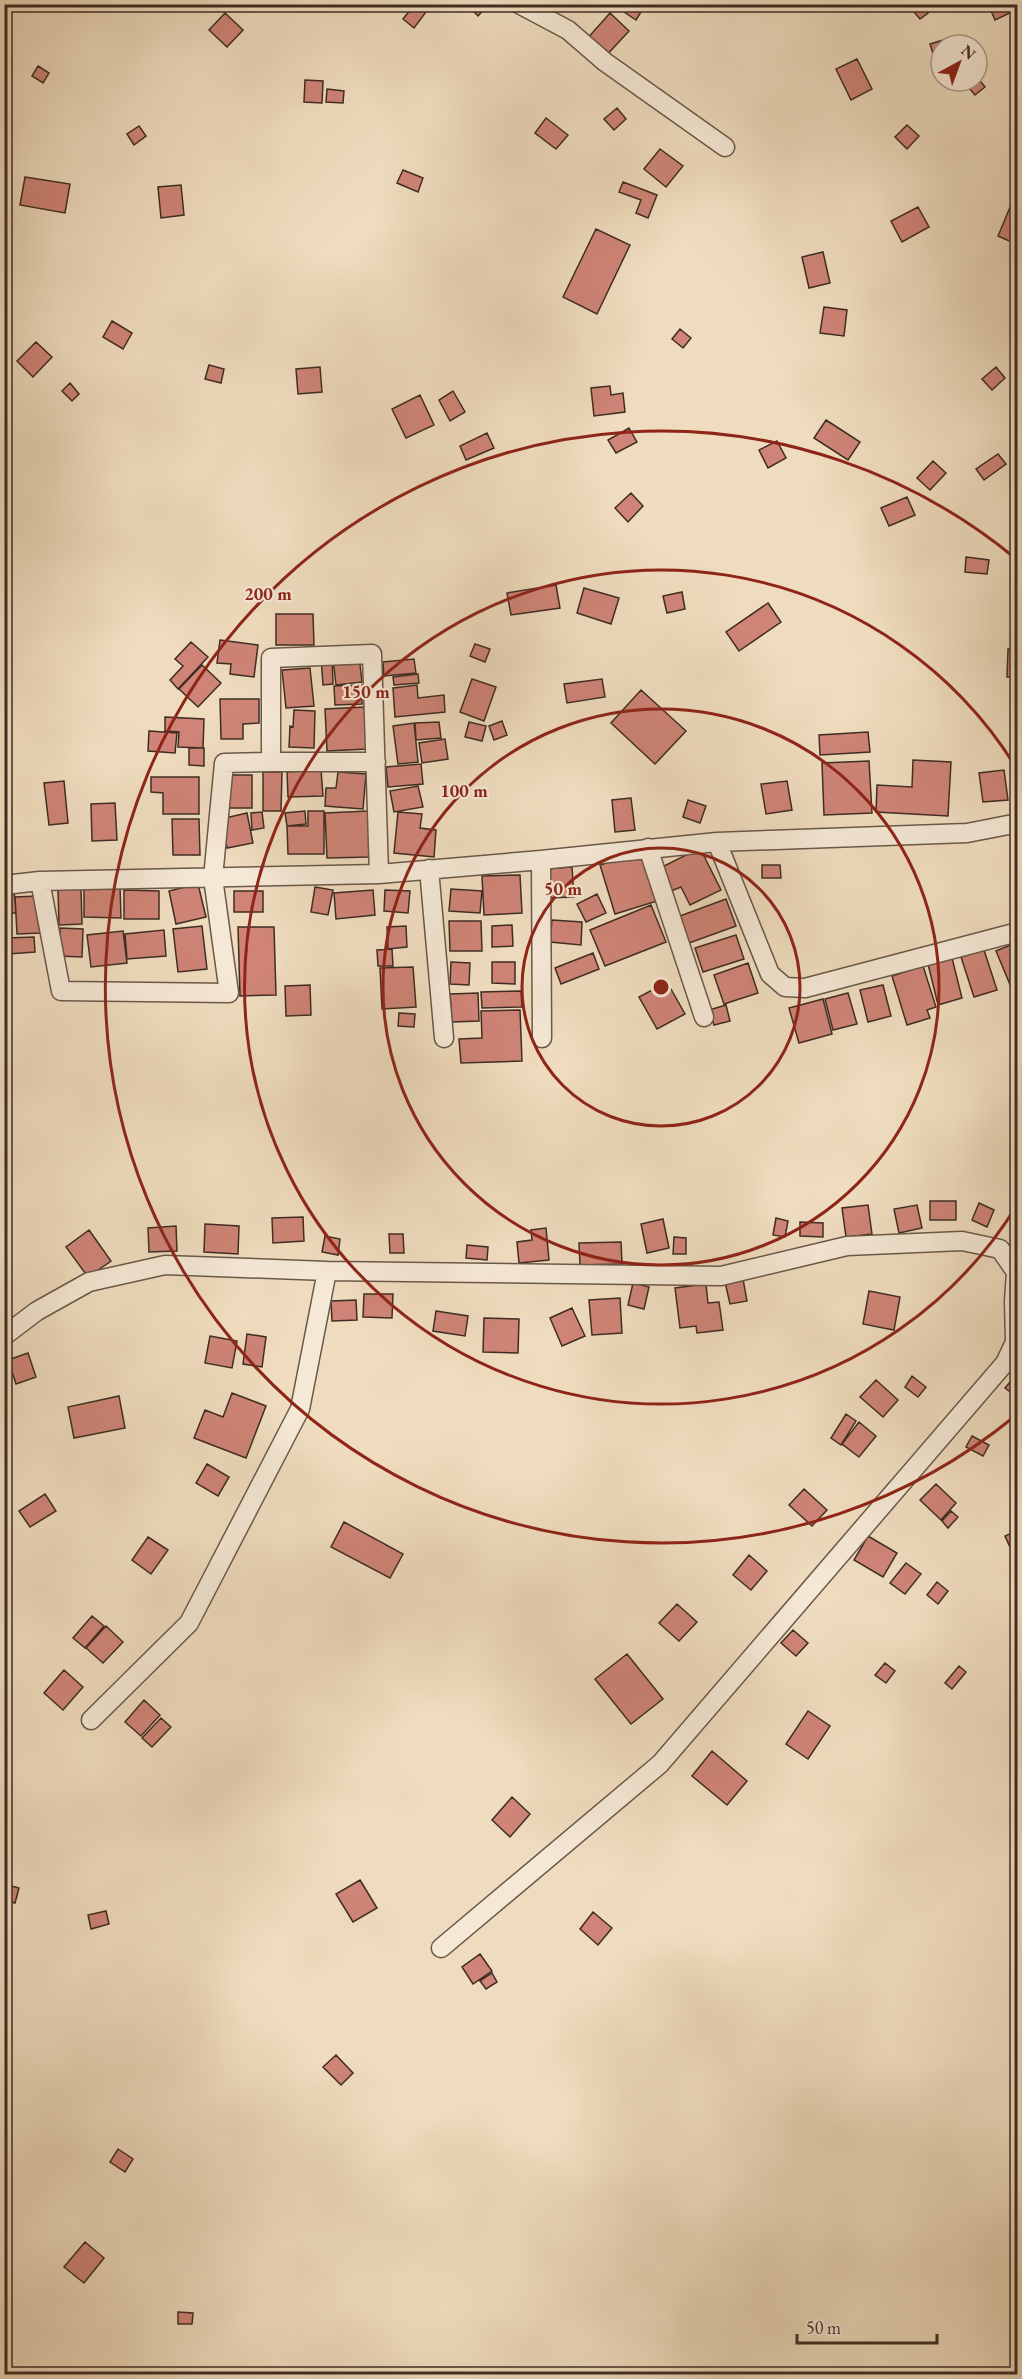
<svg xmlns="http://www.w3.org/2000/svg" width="1022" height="2379" viewBox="0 0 1022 2379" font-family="'EB Garamond',serif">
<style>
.building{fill:#cf8477;stroke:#3e2c23;stroke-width:1.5}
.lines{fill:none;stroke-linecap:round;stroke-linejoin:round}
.minor-casing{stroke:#6a584a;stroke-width:21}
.minor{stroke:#f5e8d5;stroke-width:18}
.ring{fill:none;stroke:#8f2418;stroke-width:3}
.centre{fill:#8f2418;stroke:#f5e8d5;stroke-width:3}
.ring-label{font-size:18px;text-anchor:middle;font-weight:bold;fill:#8f2418;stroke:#f5e8d5;stroke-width:4.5;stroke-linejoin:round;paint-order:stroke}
</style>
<rect width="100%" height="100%" fill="#efdcbe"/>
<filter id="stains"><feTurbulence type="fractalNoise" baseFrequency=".00333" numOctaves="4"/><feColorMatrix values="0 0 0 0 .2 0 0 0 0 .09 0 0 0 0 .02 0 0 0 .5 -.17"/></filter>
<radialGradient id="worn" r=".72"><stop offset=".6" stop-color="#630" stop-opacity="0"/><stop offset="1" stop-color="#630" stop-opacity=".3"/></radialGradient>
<path class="building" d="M 415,4 L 426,12 L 414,28 L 403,19 Z
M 475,4 L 489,4 L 478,16 L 471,9 Z
M 612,4 L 646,4 L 636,20 Z
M 911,4 L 921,4 L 928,13 L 920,19 L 909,6 Z
M 993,4 L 1008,4 L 1012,12 L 995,20 L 989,6 Z
M 225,13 L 243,30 L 227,47 L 209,30 Z
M 610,13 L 629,31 L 605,57 L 586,40 Z
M 950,38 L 952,45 L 941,45 L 941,69 L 938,70 L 930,44 Z
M 857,59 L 872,89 L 851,100 L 836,69 Z
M 38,66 L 49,73 L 43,83 L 32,76 Z
M 977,77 L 985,87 L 975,95 L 963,81 L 977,81 Z
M 305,80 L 323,81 L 322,103 L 304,102 Z
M 327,89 L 344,91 L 343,103 L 326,102 Z
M 617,108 L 626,119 L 614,130 L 604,119 Z
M 546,118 L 568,135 L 556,149 L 535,133 Z
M 907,125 L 919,136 L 907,149 L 895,137 Z
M 139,126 L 146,136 L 134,145 L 127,134 Z
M 660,149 L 683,166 L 666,187 L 644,169 Z
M 403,170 L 423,178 L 418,192 L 397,183 Z
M 25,177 L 70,184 L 65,213 L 20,205 Z
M 623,182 L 657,195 L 648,218 L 636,213 L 641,200 L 619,192 Z
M 181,185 L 184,215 L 161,218 L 158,187 Z
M 1018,188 L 1018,235 L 1014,243 L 998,236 Z
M 918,207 L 929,227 L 902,242 L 891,221 Z
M 596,229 L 630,245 L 597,314 L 563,297 Z
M 823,252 L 830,283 L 809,288 L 802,257 Z
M 824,307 L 847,310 L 844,336 L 820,333 Z
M 112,321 L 132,333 L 123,349 L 103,337 Z
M 680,329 L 691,338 L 683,348 L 672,339 Z
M 36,342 L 52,357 L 33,377 L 17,361 Z
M 209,365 L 224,369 L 221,383 L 205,379 Z
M 320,367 L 322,392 L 298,394 L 296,369 Z
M 996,367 L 1005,378 L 992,390 L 982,379 Z
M 70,383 L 79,394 L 72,401 L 62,391 Z
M 610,386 L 611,395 L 623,393 L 625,412 L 594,416 L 591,388 Z
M 453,391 L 465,412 L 450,421 L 439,400 Z
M 420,395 L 434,425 L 406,438 L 392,409 Z
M 826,420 L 860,442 L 848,460 L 814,438 Z
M 629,428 L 637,442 L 616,453 L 608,440 Z
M 487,433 L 494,448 L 466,460 L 460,446 Z
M 777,441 L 786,458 L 768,468 L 759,450 Z
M 998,454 L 1006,464 L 984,480 L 976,469 Z
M 933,461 L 946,473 L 930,490 L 917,478 Z
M 631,493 L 643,506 L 628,522 L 615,508 Z
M 907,497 L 915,515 L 889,526 L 881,508 Z
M 966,557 L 989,560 L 987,574 L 965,572 Z
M 556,585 L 560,608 L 511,615 L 507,593 Z
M 584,588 L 619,598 L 611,624 L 577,613 Z
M 682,592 L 685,609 L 667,613 L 663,596 Z
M 768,603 L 781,622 L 739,651 L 726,632 Z
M 276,614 L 313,614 L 314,645 L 276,645 Z
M 220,640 L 258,645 L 254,677 L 230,674 L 231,664 L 217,663 Z
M 191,642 L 208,657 L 178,689 L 170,680 L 183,666 L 175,659 Z
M 475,644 L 490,649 L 485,662 L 470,656 Z
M 1008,649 L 1018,650 L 1018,677 L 1007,677 Z
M 359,656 L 362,682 L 336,685 L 333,659 Z
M 332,657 L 333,684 L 323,685 L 321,658 Z
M 414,659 L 416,673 L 384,676 L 383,662 Z
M 202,665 L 221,683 L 198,707 L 179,689 Z
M 310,668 L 314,706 L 286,708 L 282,670 Z
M 418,674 L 419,683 L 394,685 L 393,677 Z
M 472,679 L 496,687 L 484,721 L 460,712 Z
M 602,679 L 605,697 L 567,703 L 564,684 Z
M 362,685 L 362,704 L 335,705 L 334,686 Z
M 417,685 L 418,698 L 444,695 L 445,712 L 395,717 L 393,688 Z
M 641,690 L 686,731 L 655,764 L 611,723 Z
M 220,699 L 259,699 L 259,723 L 243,724 L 243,739 L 221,739 Z
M 365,707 L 367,749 L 327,751 L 325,709 Z
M 294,710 L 315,711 L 314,748 L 289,747 L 290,726 L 293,727 Z
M 165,717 L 204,719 L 203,748 L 178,747 L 179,732 L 165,731 Z
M 502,721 L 507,735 L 494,740 L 489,726 Z
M 439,722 L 441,738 L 416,740 L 415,723 Z
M 469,722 L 486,726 L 482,741 L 465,737 Z
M 414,723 L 418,762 L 398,764 L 393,726 Z
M 149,731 L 177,733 L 175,753 L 148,751 Z
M 868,732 L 870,752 L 820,755 L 819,735 Z
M 445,739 L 448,759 L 422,763 L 419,743 Z
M 189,748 L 204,748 L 204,766 L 189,765 Z
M 913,760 L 951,762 L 948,816 L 876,812 L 877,785 L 912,787 Z
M 869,761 L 872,813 L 824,815 L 822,763 Z
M 421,764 L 423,784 L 388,787 L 386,767 Z
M 321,770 L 323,796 L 288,797 L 287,772 Z
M 1004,770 L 1008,800 L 983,802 L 979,773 Z
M 263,772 L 282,772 L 281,811 L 263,811 Z
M 338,772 L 366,774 L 363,809 L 325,806 L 326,788 L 336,788 Z
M 224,775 L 252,775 L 252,808 L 224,808 Z
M 151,777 L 199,777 L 199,814 L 163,814 L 163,793 L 151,792 Z
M 64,781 L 68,823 L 49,825 L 44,783 Z
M 787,781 L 792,810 L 766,814 L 761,784 Z
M 418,786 L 423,807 L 394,812 L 390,791 Z
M 7,793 L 12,814 L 4,816 L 4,794 Z
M 631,798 L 635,830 L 615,832 L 612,800 Z
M 688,800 L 706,806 L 700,823 L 683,817 Z
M 115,803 L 117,840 L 92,841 L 91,804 Z
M 305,811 L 306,824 L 287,826 L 285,813 Z
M 308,811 L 324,811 L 324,854 L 288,854 L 287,826 L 308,826 Z
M 368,811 L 370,857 L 327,858 L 325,813 Z
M 262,812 L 264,828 L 252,830 L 251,813 Z
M 398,812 L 422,814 L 420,828 L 436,830 L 434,857 L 394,853 Z
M 247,813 L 253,843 L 227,848 L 221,819 Z
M 172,819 L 199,819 L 200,855 L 173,855 Z
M 700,848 L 721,890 L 690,905 L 681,887 L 671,891 L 660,868 Z
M 642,852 L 657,901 L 615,914 L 600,865 Z
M 762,865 L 780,865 L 781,878 L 762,878 Z
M 572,867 L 574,897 L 546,898 L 545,869 Z
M 520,875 L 522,913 L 484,915 L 482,876 Z
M 198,884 L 206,917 L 176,924 L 169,891 Z
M 120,887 L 121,918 L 84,917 L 84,888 Z
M 315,887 L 333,890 L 328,915 L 311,912 Z
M 14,889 L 16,913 L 4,913 L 4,890 Z
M 58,889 L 81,889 L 82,924 L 59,925 Z
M 451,889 L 482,891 L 480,913 L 449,911 Z
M 124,890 L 159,891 L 159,919 L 124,919 Z
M 373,890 L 375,915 L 336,919 L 334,893 Z
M 385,890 L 410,891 L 408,913 L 384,911 Z
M 234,891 L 263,891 L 263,912 L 234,912 Z
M 597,894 L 606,913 L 586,922 L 577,904 Z
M 38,896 L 40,933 L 17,934 L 15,897 Z
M 726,899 L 736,926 L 689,943 L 680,916 Z
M 651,905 L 666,942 L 605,966 L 590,930 Z
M 552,920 L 582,922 L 581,945 L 550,942 Z
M 449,921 L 481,921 L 482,951 L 450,951 Z
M 512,925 L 513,946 L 492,947 L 492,926 Z
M 202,926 L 207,969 L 178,972 L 173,929 Z
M 406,926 L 407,947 L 388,949 L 387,927 Z
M 238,927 L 274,927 L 276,995 L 240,996 Z
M 60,928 L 83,929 L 82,957 L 59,956 Z
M 164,930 L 166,956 L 127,959 L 125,934 Z
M 123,931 L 127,963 L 91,967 L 87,935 Z
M 736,935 L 744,959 L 703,972 L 695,948 Z
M 34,937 L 35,952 L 8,954 L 7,938 Z
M 1018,942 L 1018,985 L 1011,987 L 996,951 Z
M 392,949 L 393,966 L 378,966 L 377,950 Z
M 984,950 L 997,990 L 974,997 L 961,957 Z
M 593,953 L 599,969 L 561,984 L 555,968 Z
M 952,958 L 962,998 L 938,1005 L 928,964 Z
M 451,962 L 470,963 L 469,985 L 450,984 Z
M 492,962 L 515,962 L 515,984 L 492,983 Z
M 748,963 L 758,993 L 724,1004 L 714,975 Z
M 923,966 L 936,1007 L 927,1010 L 930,1018 L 907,1025 L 892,976 Z
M 413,967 L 416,1007 L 382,1009 L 380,968 Z
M 667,982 L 685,1014 L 657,1029 L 639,997 Z
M 310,985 L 311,1015 L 286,1016 L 285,986 Z
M 883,985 L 891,1016 L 868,1022 L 860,990 Z
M 521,991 L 522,1007 L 482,1008 L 481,992 Z
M 478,993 L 479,1021 L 452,1022 L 450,994 Z
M 848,993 L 857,1024 L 833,1030 L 825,999 Z
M 823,999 L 832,1034 L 799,1043 L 789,1008 Z
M 726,1005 L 730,1021 L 714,1025 L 709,1010 Z
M 520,1010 L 522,1061 L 461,1063 L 459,1039 L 482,1038 L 481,1011 Z
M 399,1013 L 415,1014 L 414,1027 L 398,1026 Z
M 930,1201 L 956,1201 L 956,1220 L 930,1220 Z
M 979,1203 L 994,1210 L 987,1227 L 972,1220 Z
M 868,1205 L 872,1234 L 846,1237 L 842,1208 Z
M 917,1205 L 922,1228 L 899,1233 L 894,1209 Z
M 303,1217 L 304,1241 L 273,1243 L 272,1218 Z
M 776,1218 L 788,1221 L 785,1237 L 773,1235 Z
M 663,1219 L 669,1248 L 647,1253 L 641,1224 Z
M 800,1222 L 823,1223 L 823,1237 L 800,1236 Z
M 205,1224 L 239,1226 L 238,1254 L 204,1252 Z
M 176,1226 L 177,1251 L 149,1252 L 148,1228 Z
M 546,1228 L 549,1260 L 519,1263 L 517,1242 L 532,1240 L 531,1230 Z
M 89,1230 L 111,1261 L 88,1277 L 66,1247 Z
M 389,1234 L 403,1234 L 404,1253 L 390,1253 Z
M 325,1236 L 340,1239 L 338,1255 L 322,1252 Z
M 674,1237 L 686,1238 L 686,1254 L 673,1254 Z
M 621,1242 L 622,1264 L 580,1265 L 579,1243 Z
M 467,1245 L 488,1247 L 487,1260 L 466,1258 Z
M 743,1279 L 747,1301 L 730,1304 L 725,1282 Z
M 633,1283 L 649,1287 L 644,1309 L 628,1305 Z
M 706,1284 L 708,1303 L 719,1302 L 723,1330 L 697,1333 L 696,1326 L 680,1328 L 675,1288 Z
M 869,1291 L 900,1297 L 894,1330 L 863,1324 Z
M 364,1294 L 393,1294 L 392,1318 L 363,1317 Z
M 620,1298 L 622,1333 L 592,1335 L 589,1300 Z
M 356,1300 L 357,1320 L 332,1321 L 331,1301 Z
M 572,1308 L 585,1336 L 562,1346 L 550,1318 Z
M 436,1311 L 468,1316 L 465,1336 L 433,1331 Z
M 484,1318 L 519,1319 L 518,1353 L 483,1352 Z
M 247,1334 L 266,1337 L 262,1367 L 243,1364 Z
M 210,1336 L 237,1341 L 232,1368 L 205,1363 Z
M 28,1353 L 36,1377 L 16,1384 L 8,1360 Z
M 1018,1373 L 1018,1398 L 1005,1388 Z
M 912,1376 L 926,1387 L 918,1397 L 905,1387 Z
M 876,1380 L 898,1400 L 883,1417 L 860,1397 Z
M 232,1393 L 266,1406 L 246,1458 L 194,1438 L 205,1410 L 223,1417 Z
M 119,1396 L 125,1428 L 74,1438 L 68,1407 Z
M 846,1414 L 856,1421 L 841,1445 L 831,1438 Z
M 859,1422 L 876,1436 L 859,1457 L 842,1444 Z
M 972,1436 L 989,1445 L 983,1456 L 966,1447 Z
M 207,1464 L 229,1477 L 218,1496 L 196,1483 Z
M 936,1484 L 956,1503 L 941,1520 L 920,1500 Z
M 804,1489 L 827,1510 L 812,1526 L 789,1505 Z
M 45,1494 L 56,1511 L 30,1527 L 19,1511 Z
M 951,1511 L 958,1517 L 948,1528 L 942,1521 Z
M 344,1522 L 403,1554 L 390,1578 L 331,1547 Z
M 1018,1530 L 1018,1559 L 1016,1560 L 1005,1536 Z
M 868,1536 L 897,1553 L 883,1577 L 854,1560 Z
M 148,1537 L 168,1550 L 151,1574 L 132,1560 Z
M 749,1555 L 767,1571 L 751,1590 L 733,1575 Z
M 906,1563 L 921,1574 L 905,1594 L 890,1583 Z
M 937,1582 L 948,1591 L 938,1604 L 927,1595 Z
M 677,1604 L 697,1622 L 679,1641 L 659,1623 Z
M 92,1616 L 104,1626 L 85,1648 L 73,1638 Z
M 106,1626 L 123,1642 L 103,1663 L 86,1648 Z
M 793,1630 L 808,1643 L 796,1656 L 781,1643 Z
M 627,1654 L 663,1699 L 631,1724 L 595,1679 Z
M 885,1663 L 895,1671 L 886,1683 L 875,1675 Z
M 959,1666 L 966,1672 L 952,1689 L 945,1683 Z
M 64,1670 L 83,1687 L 63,1710 L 44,1693 Z
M 144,1700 L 160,1715 L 141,1736 L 125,1722 Z
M 808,1711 L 830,1726 L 808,1759 L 786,1744 Z
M 161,1718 L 171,1727 L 152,1747 L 142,1738 Z
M 712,1751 L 747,1781 L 727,1805 L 692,1776 Z
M 512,1797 L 530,1814 L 510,1837 L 492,1820 Z
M 360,1880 L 377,1908 L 353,1922 L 336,1894 Z
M 4,1884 L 19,1888 L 15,1903 L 4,1900 Z
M 106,1911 L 109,1924 L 91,1929 L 88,1915 Z
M 593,1912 L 612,1928 L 598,1945 L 580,1929 Z
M 480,1954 L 492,1971 L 473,1984 L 462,1967 Z
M 492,1973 L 497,1982 L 486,1989 L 480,1981 Z
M 336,2055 L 353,2073 L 341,2085 L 323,2067 Z
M 118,2149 L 133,2159 L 125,2172 L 110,2162 Z
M 85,2242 L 104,2258 L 84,2283 L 64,2267 Z
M 178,2312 L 193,2313 L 192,2324 L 178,2324 Z"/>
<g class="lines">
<g class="minor-casing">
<path id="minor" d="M 519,4 L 568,30 L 605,62 L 725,147
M 271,762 L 376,762
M 717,842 L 770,974 L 785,987 L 805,988 L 1018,932
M 648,848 L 704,1017
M 541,860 L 542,1038
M 429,869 L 444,1038
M 40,881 L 61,991 L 229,993 L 213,878 L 224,763 L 271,762 L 271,658 L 372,654 L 379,874
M 4,885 L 40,881 L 379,874 L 541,860 L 717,842 L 967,833 L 1018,823
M 4,1336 L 37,1311 L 89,1282 L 165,1265 L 327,1271 L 721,1276 L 847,1246 L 962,1241 L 1000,1249 L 1016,1272 L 1014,1302 L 1015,1342 L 1005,1363 L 660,1764 L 441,1948
M 91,1720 L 189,1623 L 300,1409 L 327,1271"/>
</g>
<use href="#minor" class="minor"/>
</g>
<g class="ring">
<circle cx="661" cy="987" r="139"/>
<circle cx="661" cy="987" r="278"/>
<path d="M1017 1205A417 417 0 1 1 1017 769"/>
<path d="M1015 1416A556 556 0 1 1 1015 558"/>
</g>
<circle cx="661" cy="987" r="9" class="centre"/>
<g class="ring-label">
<text x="268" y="600">200 m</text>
<text x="366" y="698">150 m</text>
<text x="464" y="797">100 m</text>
<text x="563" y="895">50 m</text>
</g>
<rect width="1022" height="2379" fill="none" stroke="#efdcbe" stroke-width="24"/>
<rect x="6" y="6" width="1010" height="2367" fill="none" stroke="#3e2c23" stroke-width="3"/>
<rect x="12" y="12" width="998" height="2355" fill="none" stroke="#3e2c23" stroke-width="1.5"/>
<g transform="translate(959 63) rotate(41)"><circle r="28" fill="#f5e8d5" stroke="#ac9d8e" stroke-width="1.5"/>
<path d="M0-4.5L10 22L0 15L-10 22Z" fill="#8f2418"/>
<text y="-9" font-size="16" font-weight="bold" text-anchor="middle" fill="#3e2c23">N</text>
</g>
<path d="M797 2334v9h140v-9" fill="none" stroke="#3e2c23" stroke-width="3"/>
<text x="806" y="2334" font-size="18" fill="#3e2c23" stroke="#f5e8d5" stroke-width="4.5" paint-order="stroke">50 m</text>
<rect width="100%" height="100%" filter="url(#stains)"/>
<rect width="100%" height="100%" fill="url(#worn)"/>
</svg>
